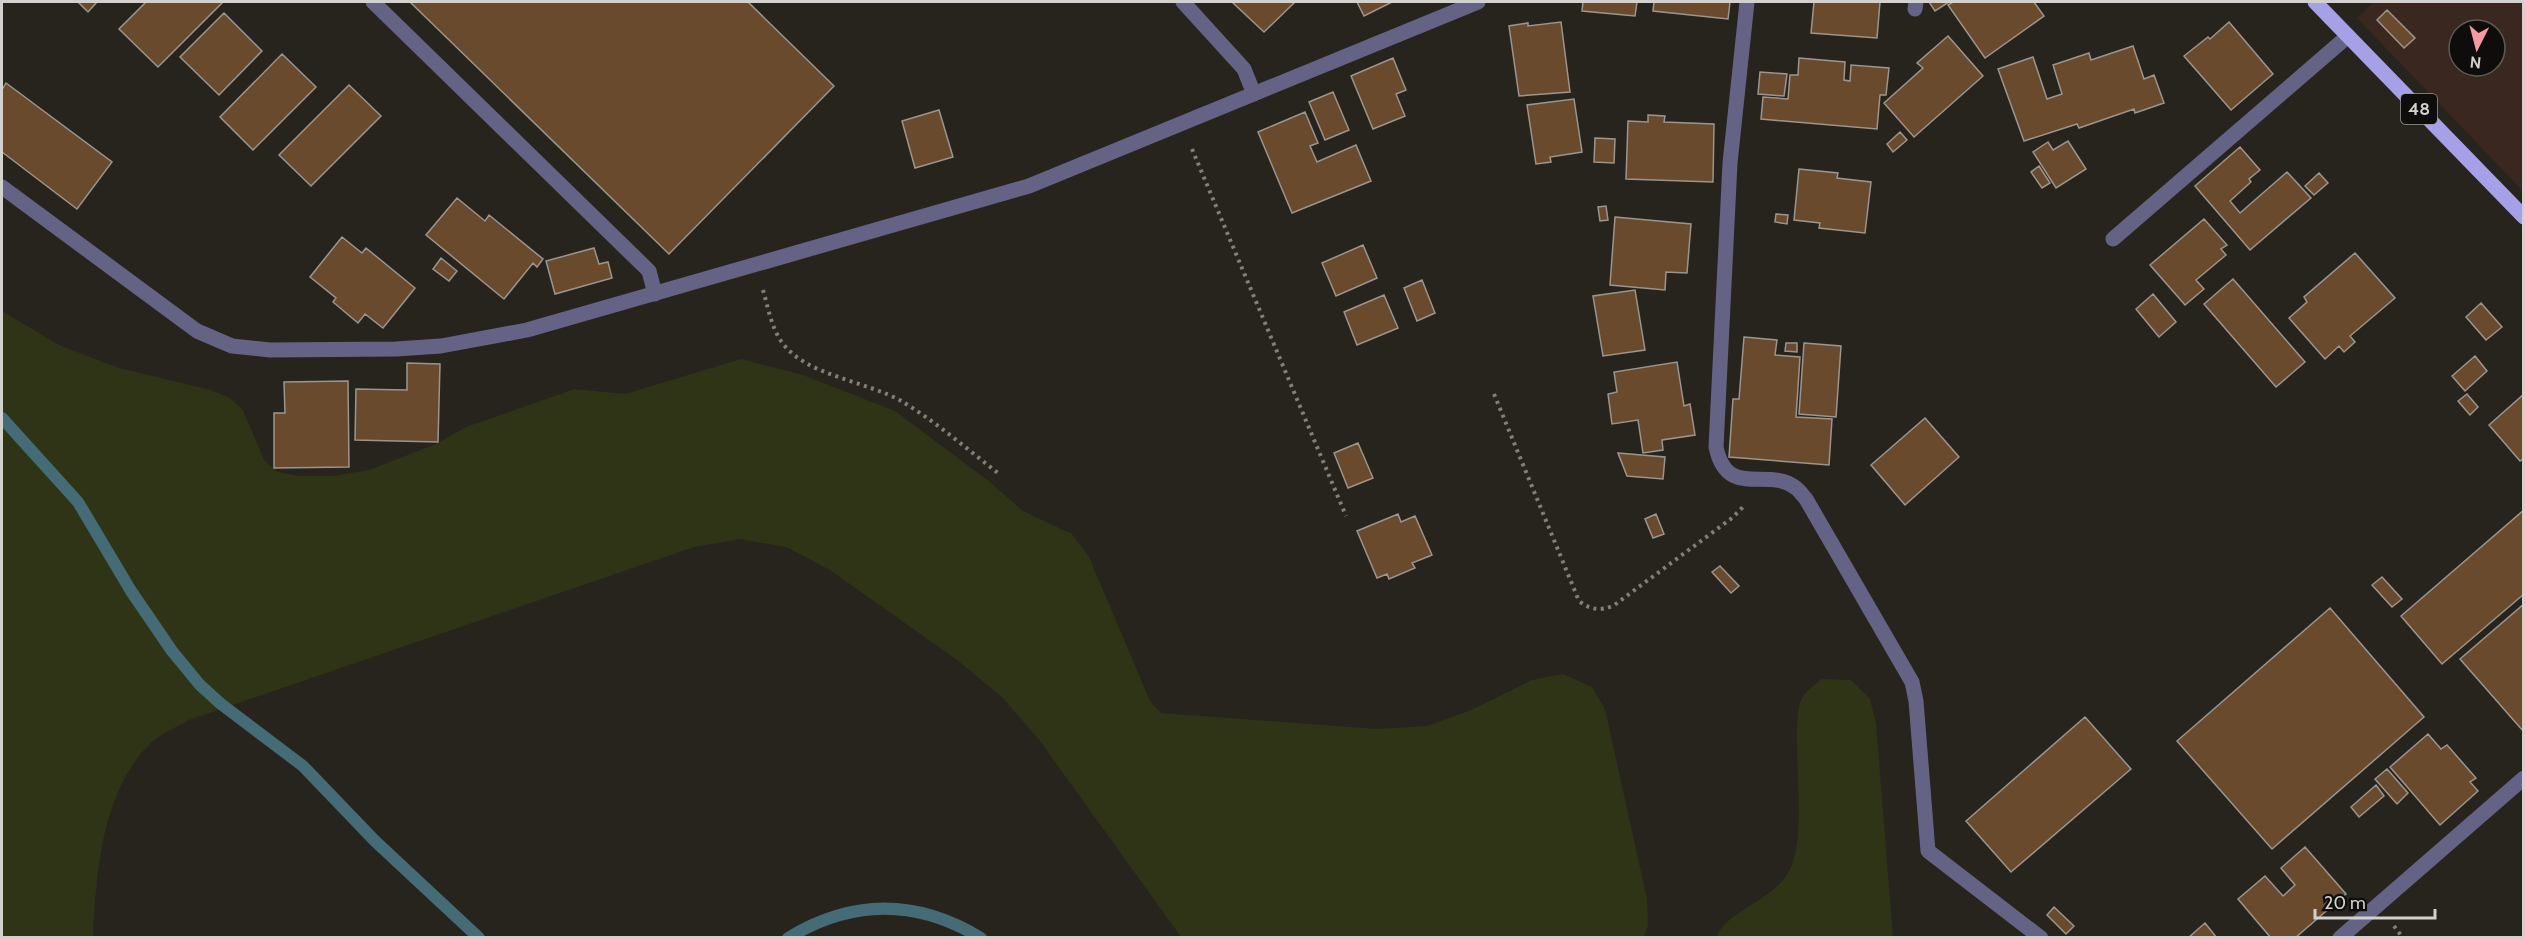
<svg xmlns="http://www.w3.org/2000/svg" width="2525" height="939" viewBox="0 0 2525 939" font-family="Cabin,sans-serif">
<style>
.industrial{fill:#392720;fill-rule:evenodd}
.green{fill:#2e3415}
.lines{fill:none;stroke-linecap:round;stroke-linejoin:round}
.stream{stroke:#446b76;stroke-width:12}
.building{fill:#694a2c;stroke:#9c958f;stroke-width:1.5}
.path{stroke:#817f7a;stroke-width:4;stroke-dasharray:3 4.5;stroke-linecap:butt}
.minor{stroke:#656385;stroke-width:15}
.major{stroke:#a6a0e8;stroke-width:15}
.labels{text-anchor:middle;stroke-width:6;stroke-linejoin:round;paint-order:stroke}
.shield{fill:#0f0d0b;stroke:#989693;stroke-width:1.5}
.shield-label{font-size:18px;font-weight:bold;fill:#d3d1cd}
</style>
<rect width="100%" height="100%" fill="#27241e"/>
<path class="industrial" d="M 2374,2 L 2523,2 L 2523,191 L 2357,18 ZM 2459,30 L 2495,30 L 2495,66 L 2459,66 Z"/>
<path class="green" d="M 2,311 L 59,345 L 119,368 L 211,390 L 230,398 L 243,410 L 264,460 L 278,472 L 299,476 L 332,476 L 369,470 L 436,444 L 466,427 L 575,389 L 625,394 L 741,359 L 803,375 L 895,411 L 990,482 L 1023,511 L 1072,534 L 1089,557 L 1150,701 L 1161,713 L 1377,729 L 1427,726 L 1469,711 L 1532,680 L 1563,674 L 1592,687 L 1605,709 L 1647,899 L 1648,925 L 1644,937 L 1181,937 L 1040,741 L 1003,698 L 957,660 L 830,570 L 786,547 L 740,539 L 694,547 L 189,720 C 177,727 160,734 150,744 C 102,790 96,874 93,937 L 2,937 Z
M 1822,679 L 1851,680 L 1870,699 L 1876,723 L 1893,937 L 1716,937 C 1730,907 1780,901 1793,862 C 1803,831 1797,777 1797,743 C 1797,729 1796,711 1802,698 C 1806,691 1816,684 1822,679 Z"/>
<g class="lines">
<path class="stream" d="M 2,418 L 78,502 L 131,591 L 172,651 L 200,685 L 221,704 L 303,766 L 375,841 L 479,938
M 788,938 C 852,899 917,899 981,938"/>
</g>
<path class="building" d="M 78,2 L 97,2 L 88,12 Z
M 146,2 L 223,2 L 158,67 L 119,29 Z
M 410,2 L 748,2 L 834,86 L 669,254 Z
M 1232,2 L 1295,2 L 1264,32 Z
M 1357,2 L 1392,2 L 1364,16 Z
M 1583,2 L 1637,2 L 1635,16 L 1582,11 Z
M 1654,2 L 1730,2 L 1728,19 L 1653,11 Z
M 1814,2 L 1880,2 L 1877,38 L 1811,33 Z
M 1929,2 L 1949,2 L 1935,11 Z
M 1953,2 L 2034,2 L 2044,16 L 1985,58 L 1948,5 Z
M 2387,10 L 2415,38 L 2404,48 L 2377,20 Z
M 224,13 L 262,51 L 219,95 L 180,57 Z
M 1561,22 L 1570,92 L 1519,96 L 1509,26 L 1528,23 L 1528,26 Z
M 2229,22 L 2273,74 L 2231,110 L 2184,56 L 2208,37 L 2210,39 Z
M 1948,36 L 1983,76 L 1914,137 L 1884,103 L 1923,68 L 1917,63 Z
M 2133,46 L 2144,79 L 2154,75 L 2164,103 L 2135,113 L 2134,109 L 2079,128 L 2077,124 L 2024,141 L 1998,69 L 2033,57 L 2047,99 L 2062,94 L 2053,65 L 2089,53 L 2091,60 Z
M 282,54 L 316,87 L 253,150 L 220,117 Z
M 1393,58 L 1406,90 L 1396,94 L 1405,116 L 1373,129 L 1351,76 Z
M 1799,58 L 1845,62 L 1844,80 L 1850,81 L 1851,65 L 1889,68 L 1886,95 L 1880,95 L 1877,129 L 1761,119 L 1763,97 L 1788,99 L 1790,75 L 1798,75 Z
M 1760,72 L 1787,74 L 1784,96 L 1758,94 Z
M 6,83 L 112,162 L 77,209 L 2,152 L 2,90 Z
M 349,85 L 381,116 L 311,186 L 279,155 Z
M 1333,92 L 1349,130 L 1325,140 L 1309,102 Z
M 1574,99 L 1582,152 L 1550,157 L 1551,162 L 1536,164 L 1527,105 Z
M 939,110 L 953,157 L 915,168 L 902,121 Z
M 1305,112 L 1318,143 L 1310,146 L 1317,162 L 1356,145 L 1371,181 L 1292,213 L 1258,132 Z
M 1648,115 L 1665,116 L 1664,122 L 1714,124 L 1713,182 L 1626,179 L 1628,121 L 1648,122 Z
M 1900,132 L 1907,140 L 1893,152 L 1887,144 Z
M 1595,138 L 1615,139 L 1614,163 L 1594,162 Z
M 2068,141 L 2086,169 L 2056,188 L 2033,152 L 2048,142 L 2053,150 Z
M 2240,147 L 2260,170 L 2249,179 L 2251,182 L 2230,201 L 2240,213 L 2287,172 L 2311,198 L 2250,250 L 2195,186 Z
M 2039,166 L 2050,183 L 2042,188 L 2031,172 Z
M 1799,169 L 1838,173 L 1837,178 L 1871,182 L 1865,233 L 1819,228 L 1820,223 L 1794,220 Z
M 2319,173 L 2328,183 L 2314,195 L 2305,186 Z
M 457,198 L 485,221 L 489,215 L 543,259 L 537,267 L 533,263 L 504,299 L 426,235 Z
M 1606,206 L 1608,220 L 1600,221 L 1598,207 Z
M 1776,214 L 1788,215 L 1787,224 L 1775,222 Z
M 1615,217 L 1691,224 L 1687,273 L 1666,272 L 1665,290 L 1610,285 Z
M 2204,219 L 2227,245 L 2221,249 L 2226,255 L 2196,280 L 2204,289 L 2185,305 L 2150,265 Z
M 342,237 L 362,253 L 366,248 L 415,288 L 383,328 L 365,314 L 358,323 L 333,302 L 336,298 L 310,277 Z
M 1363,245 L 1377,278 L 1336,296 L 1322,263 Z
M 594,248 L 599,264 L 608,262 L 612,278 L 555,294 L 546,261 Z
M 2355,253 L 2395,298 L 2350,336 L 2355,342 L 2344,352 L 2339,346 L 2325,359 L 2289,318 L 2307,302 L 2304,297 Z
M 441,258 L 457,271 L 449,281 L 433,269 Z
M 2233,279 L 2305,362 L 2276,387 L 2204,304 Z
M 1422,280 L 1435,313 L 1417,321 L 1404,288 Z
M 1635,290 L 1645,350 L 1603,356 L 1593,296 Z
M 2153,294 L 2176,322 L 2159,337 L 2136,309 Z
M 1384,295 L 1398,328 L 1357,345 L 1344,312 Z
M 2481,303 L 2502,327 L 2486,340 L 2466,317 Z
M 1744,337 L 1777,340 L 1775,355 L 1800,357 L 1796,417 L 1832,419 L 1829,465 L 1729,457 L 1733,399 L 1739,399 Z
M 1786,343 L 1797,343 L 1797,352 L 1785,351 Z
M 1804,343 L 1841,346 L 1836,417 L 1799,414 Z
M 2475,356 L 2487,371 L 2465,391 L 2452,376 Z
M 1677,362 L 1684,406 L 1690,404 L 1695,435 L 1662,440 L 1663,450 L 1643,453 L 1638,420 L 1612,424 L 1608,394 L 1617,392 L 1614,372 Z
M 407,363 L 440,364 L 438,442 L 355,440 L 356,389 L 407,390 Z
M 348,381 L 349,467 L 274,468 L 274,413 L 285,413 L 284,382 Z
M 2467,394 L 2478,407 L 2470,415 L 2458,401 Z
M 2524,394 L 2524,458 L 2520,461 L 2489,425 Z
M 1925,418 L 1959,457 L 1905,505 L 1871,465 Z
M 1358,443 L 1373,478 L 1348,488 L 1334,453 Z
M 1618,453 L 1665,457 L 1663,479 L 1627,476 Z
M 2524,510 L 2524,594 L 2442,664 L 2401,616 Z
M 1398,514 L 1401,522 L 1415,516 L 1432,555 L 1412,563 L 1415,568 L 1389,579 L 1387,574 L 1377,578 L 1357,531 Z
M 1656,514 L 1664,534 L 1653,538 L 1645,519 Z
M 1720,566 L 1739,586 L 1731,593 L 1712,572 Z
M 2382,577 L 2402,599 L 2392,607 L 2372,585 Z
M 2524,604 L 2524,732 L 2460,659 Z
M 2330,608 L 2424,717 L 2272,849 L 2177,741 Z
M 2085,717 L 2131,769 L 2011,872 L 1966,821 Z
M 2428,734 L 2441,749 L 2447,745 L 2476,778 L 2470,782 L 2478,791 L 2440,825 L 2390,767 Z
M 2387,769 L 2408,793 L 2397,804 L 2375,779 Z
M 2376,785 L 2384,796 L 2359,817 L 2351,807 Z
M 2305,847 L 2346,894 L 2295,938 L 2271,938 L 2238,899 L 2265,876 L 2283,896 L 2295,885 L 2281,868 Z
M 2054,907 L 2074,926 L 2066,934 L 2047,915 Z
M 2205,923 L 2217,938 L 2188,938 Z"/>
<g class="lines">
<path class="path" d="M 1192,149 L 1346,516
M 763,290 C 768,307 771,326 781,341 C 804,376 868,381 903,402 C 936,422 967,449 998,473
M 1494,394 L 1579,601 C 1591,610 1599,611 1613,606 L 1732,518 L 1744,506
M 2394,926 L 2403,938"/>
<path class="minor" d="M 373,2 L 649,271 L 655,294
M 1183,2 L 1244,69 L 1254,94
M 1747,2 L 1730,163 L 1716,447 C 1727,500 1768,466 1796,488 C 1800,491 1803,496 1806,499 L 1912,682 L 1916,701 L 1928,851 L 2041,938
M 1915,9 L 1916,2
M 2,187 L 197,331 L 232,346 L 270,350 L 396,349 L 441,346 L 527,330 L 1029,186 L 1478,2
M 2113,239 L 2348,36
M 2340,938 L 2524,778"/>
<path class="major" d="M 2315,2 L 2524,217"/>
</g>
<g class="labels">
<rect class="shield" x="2401" y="94" width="36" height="30" rx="4.5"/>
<g class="shield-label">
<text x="2419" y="115">48</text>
</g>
</g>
<rect width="2525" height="939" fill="none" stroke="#d3d1cd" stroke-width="6"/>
<g transform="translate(2477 48) rotate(186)"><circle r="28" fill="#0f0d0b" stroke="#5d5b59" stroke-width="1.5"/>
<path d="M0-4.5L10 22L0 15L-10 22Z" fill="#f49aa0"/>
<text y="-9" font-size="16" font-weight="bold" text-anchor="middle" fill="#d3d1cd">N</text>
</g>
<path d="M2315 909v9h120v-9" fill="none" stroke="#d3d1cd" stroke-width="3"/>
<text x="2324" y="909" font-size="18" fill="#d3d1cd" stroke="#0f0d0b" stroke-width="4.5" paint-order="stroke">20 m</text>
</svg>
